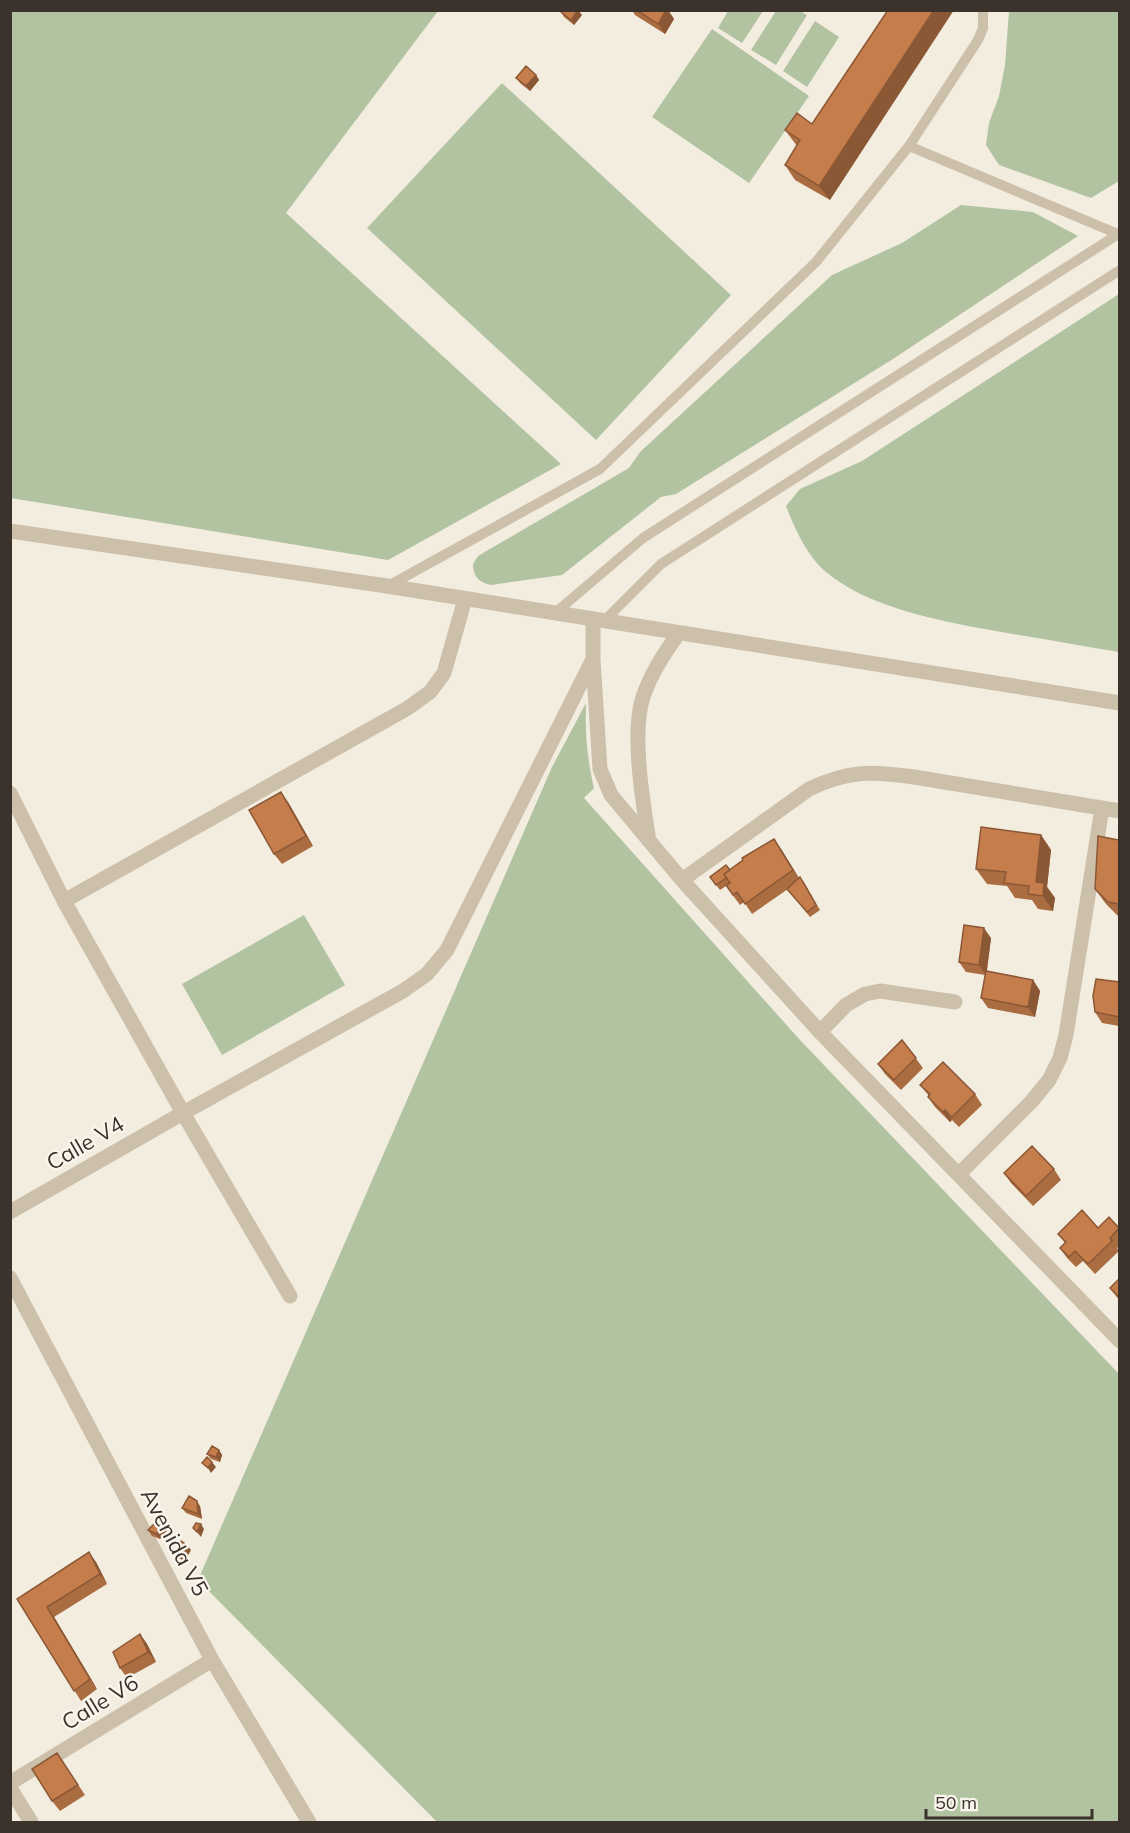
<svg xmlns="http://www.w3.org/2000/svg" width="1130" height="1833" viewBox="0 0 1130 1833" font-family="Mulish,sans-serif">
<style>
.green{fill:#b1c3a0}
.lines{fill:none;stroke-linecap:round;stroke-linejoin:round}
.service{stroke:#ccc0ab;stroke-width:10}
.minor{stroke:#ccc0ab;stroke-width:15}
.tertiary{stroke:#ccc0ab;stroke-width:15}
.wall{fill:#aa6c41}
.shaded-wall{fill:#8b5835}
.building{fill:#c67d4c;stroke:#8b5835;stroke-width:1.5}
.labels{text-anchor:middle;stroke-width:4.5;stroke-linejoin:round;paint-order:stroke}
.street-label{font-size:22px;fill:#3a322b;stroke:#faf6ed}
</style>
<rect width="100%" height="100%" fill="#f3ede0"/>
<path class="green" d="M 10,11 L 438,11 L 286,213 L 561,464 L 388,560 L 11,498 Z
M 728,11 L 763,11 L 742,43 L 718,28 Z
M 776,11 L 800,11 L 807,15 L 776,65 L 751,50 Z
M 1009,11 L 1119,11 L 1119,181 L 1091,198 L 999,165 L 986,145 L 989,123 L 999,96 L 1005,65 Z
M 815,21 L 839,37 L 807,87 L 783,71 Z
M 712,29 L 809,96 L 749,183 L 652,117 Z
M 502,83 L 731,295 L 596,440 L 367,228 Z
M 961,205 L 1033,212 L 1078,236 L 893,359 L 676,494 L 661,497 L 562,575 L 491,585 C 479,583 473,576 473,564 L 478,556 L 629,468 L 640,452 L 832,275 L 902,243 Z
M 1119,294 L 1119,652 C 1082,646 1044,639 1007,633 C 950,623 871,610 826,572 C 807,556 795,529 786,506 L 800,489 L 862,461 Z
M 586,703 C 585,734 587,758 594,788 L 584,798 L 800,1040 L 1119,1374 L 1119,1822 L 437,1822 L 198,1580 L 552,767 Z
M 304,915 L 345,985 L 222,1055 L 182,984 Z"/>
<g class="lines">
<path class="service" d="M 983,10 L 983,28 L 978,40 L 909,146 L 1118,234
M 388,586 L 600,469 L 816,262 L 909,146
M 555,613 L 643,538 L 1120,233
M 604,621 L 661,564 L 1120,270"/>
<path class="minor" d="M 593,619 L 593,659 L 600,769 L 611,795 L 682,880 L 820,1032 L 1120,1341
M 10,793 L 64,901 L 183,1113 L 290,1296
M 649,841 C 643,804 631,732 643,697 C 651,673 664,653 679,633
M 682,880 L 809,789 C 849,770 872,771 914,777 L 1120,811
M 64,901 L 408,708 L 430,692 L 444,673 L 465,599
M 820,1032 L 846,1005 L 865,994 L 880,991 L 955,1002
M 959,1174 L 1032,1101 L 1049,1080 L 1060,1058 L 1066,1035 L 1102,808
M 10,1212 L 183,1113 L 403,991 L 427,974 L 447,950 L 592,661
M 10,1278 L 212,1660 L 309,1822
M 10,1783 L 212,1660
M 10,1788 L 31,1822"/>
<path class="tertiary" d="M 10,531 L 387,586 L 1120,703"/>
</g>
<path class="wall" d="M 632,10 L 668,10 L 674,19 L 665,34 L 635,15 Z
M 561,12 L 582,15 L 574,25 L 564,17 Z
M 536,75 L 539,80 L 530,91 L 520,83 L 516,78 Z
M 812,124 L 830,200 L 795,180 L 785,165 L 797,146 L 785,130 Z
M 288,802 L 313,846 L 282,864 L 274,854 Z
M 1041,835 L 1051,850 L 1047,887 L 1055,898 L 1053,911 L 1038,909 L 1032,900 L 1015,898 L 1007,886 L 987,884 L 976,869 Z
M 1119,840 L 1119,917 L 1106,904 L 1095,889 Z
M 781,849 L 799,878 L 800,877 L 804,882 L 820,910 L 810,917 L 788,889 L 752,914 L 744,902 L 740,905 L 726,886 L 720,890 L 710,877 Z
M 991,938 L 987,971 L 1033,980 L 1040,991 L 1035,1017 L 988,1008 L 981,998 L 985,975 L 966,972 L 959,962 Z
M 1119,982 L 1119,1026 L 1102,1023 L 1095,1012 Z
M 902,1040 L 923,1068 L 901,1090 L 885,1074 L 878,1064 Z
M 920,1085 L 975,1094 L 982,1105 L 959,1127 L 952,1120 L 950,1122 L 935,1107 L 928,1097 L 929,1096 Z
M 1054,1169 L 1061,1180 L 1033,1206 L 1011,1183 L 1004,1173 Z
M 1098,1228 L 1119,1228 L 1119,1246 L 1117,1248 L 1119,1251 L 1095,1274 L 1083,1261 L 1076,1267 L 1067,1258 L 1060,1248 L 1065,1243 L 1058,1234 Z
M 1119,1279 L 1119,1300 L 1110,1288 Z
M 219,1450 L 222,1455 L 220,1462 L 211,1459 L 207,1454 Z
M 200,1506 L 202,1519 L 186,1513 L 182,1508 Z
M 168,1529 L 160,1539 L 152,1536 L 148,1530 Z
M 96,1562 L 107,1584 L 54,1617 L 97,1689 L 81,1701 L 17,1599 Z
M 140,1634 L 147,1644 L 156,1662 L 127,1678 L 120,1668 Z
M 57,1753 L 85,1795 L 60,1811 L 52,1801 Z"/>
<path class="shaded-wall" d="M 578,10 L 582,15 L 574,25 L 571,20 Z
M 666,10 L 668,10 L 674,19 L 665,34 L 658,24 Z
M 934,10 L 954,10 L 830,200 L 819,186 Z
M 536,75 L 539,80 L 530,91 L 526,86 Z
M 281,792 L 288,802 L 313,846 L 306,836 Z
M 1041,835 L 1051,850 L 1047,887 L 1055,898 L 1053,911 L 1043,896 L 1036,882 Z
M 774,839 L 781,849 L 800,880 L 793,870 Z
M 984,928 L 991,938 L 986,975 L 979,965 Z
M 1033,980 L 1040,991 L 1035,1017 L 1028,1007 Z
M 945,1110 L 952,1120 L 950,1122 L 943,1112 Z
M 219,1450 L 222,1455 L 220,1462 L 216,1457 Z
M 212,1462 L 216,1467 L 211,1473 L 208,1468 Z
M 197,1501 L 200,1506 L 202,1519 L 198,1514 Z
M 164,1524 L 168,1529 L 160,1539 L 156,1534 Z
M 201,1524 L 204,1529 L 201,1537 L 197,1532 Z
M 187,1545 L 191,1550 L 184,1563 L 180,1558 Z
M 89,1552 L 96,1562 L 107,1584 L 100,1574 Z
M 47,1607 L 54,1617 L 97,1689 L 90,1679 Z
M 140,1634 L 147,1644 L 156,1662 L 148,1652 Z"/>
<path class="building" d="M 561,10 L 578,10 L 571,20 L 561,12 Z
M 637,10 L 666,10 L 658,24 Z
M 888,10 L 934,10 L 819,186 L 785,165 L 800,140 L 785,130 L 797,113 L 812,124 Z
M 526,66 L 536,75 L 526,86 L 516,78 Z
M 281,792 L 306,836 L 274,854 L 249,810 Z
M 981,827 L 1041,835 L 1036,882 L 1044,883 L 1043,896 L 1028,894 L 1029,886 L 1004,883 L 1006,872 L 976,869 Z
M 1098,836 L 1119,840 L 1119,904 L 1108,902 L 1095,889 Z
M 774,839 L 793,870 L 745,904 L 737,892 L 733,895 L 726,885 L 730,883 L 724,874 L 743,860 L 742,858 Z
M 726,865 L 730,870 L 724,874 L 726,878 L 716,885 L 710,877 Z
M 800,877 L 816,905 L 807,912 L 787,889 Z
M 964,925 L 984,928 L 979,965 L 959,962 Z
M 986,971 L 1033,980 L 1028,1007 L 981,998 Z
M 1096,979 L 1119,982 L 1119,1017 L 1095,1012 L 1093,996 Z
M 902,1040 L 916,1058 L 894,1080 L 878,1064 Z
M 943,1062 L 975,1094 L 952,1117 L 945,1110 L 943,1112 L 928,1097 L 930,1094 L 920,1085 Z
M 1032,1146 L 1054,1169 L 1026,1196 L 1004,1173 Z
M 1082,1210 L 1098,1228 L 1109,1217 L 1119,1228 L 1110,1238 L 1112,1241 L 1088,1264 L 1075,1251 L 1069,1257 L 1060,1248 L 1066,1242 L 1058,1234 Z
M 1119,1279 L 1119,1297 L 1110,1288 Z
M 212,1446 L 219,1450 L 216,1457 L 207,1454 Z
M 207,1457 L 212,1462 L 208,1468 L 202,1463 Z
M 189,1496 L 197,1501 L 198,1514 L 182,1508 Z
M 158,1520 L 164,1524 L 156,1534 L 148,1530 Z
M 196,1523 L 201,1524 L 197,1532 L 193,1528 Z
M 181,1541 L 187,1545 L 180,1558 L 175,1554 Z
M 89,1552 L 100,1574 L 47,1607 L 90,1679 L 74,1691 L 17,1599 Z
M 140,1634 L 148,1652 L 120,1668 L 113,1652 Z
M 57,1753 L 78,1785 L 52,1801 L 32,1769 Z"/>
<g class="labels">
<g class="street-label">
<text transform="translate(85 1143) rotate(-30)" y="8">Calle V4</text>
<text transform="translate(175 1542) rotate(62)" y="8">Avenida V5</text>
<text transform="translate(100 1702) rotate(-31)" y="8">Calle V6</text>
</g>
</g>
<rect width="1130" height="1833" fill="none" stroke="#3a322b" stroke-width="24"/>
<path d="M926 1809v9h166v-9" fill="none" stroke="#3a322b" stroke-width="3"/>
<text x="935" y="1809" font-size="18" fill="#3a322b" stroke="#faf6ed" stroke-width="4.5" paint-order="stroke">50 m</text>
</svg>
